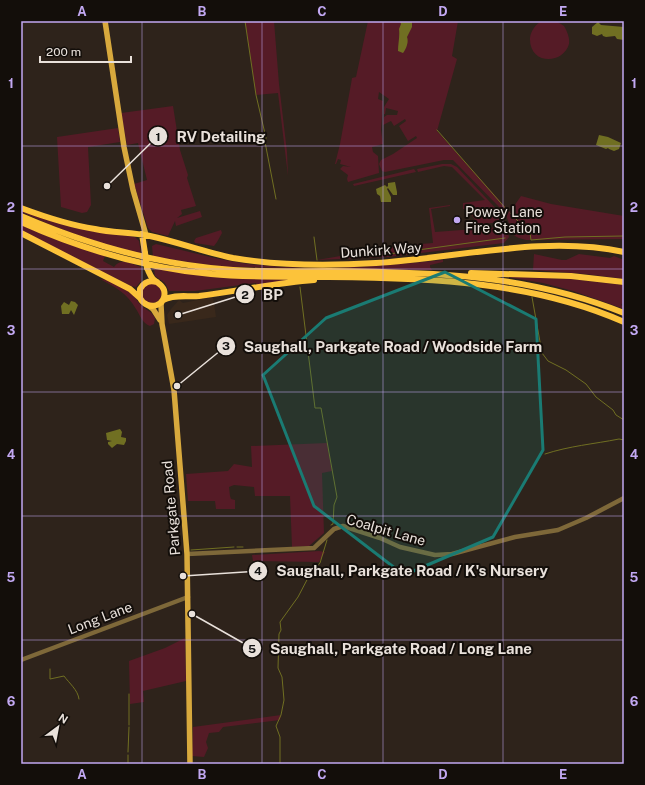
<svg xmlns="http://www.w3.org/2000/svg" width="645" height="785" viewBox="0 0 645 785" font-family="'Public Sans',sans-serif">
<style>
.built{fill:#39281b}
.green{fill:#551b26}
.water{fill:#706f22}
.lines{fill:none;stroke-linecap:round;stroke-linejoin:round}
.stream{stroke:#706f22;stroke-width:1}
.minor{stroke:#7e6839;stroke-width:4.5}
.major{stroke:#d8a93d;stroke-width:5.5}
.highway{stroke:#fcc33a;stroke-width:6}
.highway-bridge{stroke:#fcc33a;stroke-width:6}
.marked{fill:#1a7b73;fill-opacity:0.2;stroke:#1a7b73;stroke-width:3;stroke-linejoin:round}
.grid{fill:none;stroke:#c2a8f2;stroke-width:1;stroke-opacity:0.55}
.poi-dot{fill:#c2a8f2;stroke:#130e0a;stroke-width:1.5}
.labels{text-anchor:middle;stroke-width:4;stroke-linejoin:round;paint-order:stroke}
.poi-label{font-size:14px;fill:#e9e1db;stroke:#130e0a;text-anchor:start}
.street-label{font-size:14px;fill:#e9e1db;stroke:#130e0a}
.leader{fill:none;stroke:#e9e1db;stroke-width:1.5}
.callout-dot{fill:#e9e1db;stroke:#130e0a;stroke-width:1.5}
.mark-label{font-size:12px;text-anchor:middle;font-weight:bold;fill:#111}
.callout-label{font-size:15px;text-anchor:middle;font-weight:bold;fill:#e9e1db;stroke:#130e0a;stroke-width:4;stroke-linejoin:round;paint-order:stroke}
.neatline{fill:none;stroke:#c2a8f2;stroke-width:1.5}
.grid-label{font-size:13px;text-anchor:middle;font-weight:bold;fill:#c2a8f2}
</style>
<rect width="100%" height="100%" fill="#2e231b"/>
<path class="built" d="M 213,297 L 216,317 L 169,324 L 167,315 L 171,309 L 179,300 L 183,303 Z"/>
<path class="green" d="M 245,21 L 274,21 L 279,84 L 287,152 L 288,176 L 278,93 L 256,95 Z
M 368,21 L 458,21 L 452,56 L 457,59 L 437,131 L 510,212 L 521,196 L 551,204 L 624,216 L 624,239 L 526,240 C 523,239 517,238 514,235 C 511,233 509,219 504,212 L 453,160 L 444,160 L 385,172 L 382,171 L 379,164 L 381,160 L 393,154 L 417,138 L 416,136 L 408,141 L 399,126 L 406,121 L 405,119 L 394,126 L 391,121 L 383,125 L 384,117 L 387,115 L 397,115 L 398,111 L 386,108 L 385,114 L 384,114 L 384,107 L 389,99 L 379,92 L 378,99 L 383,101 L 381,130 L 383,144 L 372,147 L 373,152 L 378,156 L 379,173 L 348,182 L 347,179 L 348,175 L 340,169 L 343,166 L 351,167 L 340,164 L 341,160 L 338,159 L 336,164 L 335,164 L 340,144 L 351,84 L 352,78 L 356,77 Z
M 542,21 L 556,21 L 564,26 C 567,31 570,38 569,44 C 563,65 529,65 530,38 C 531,30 536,24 542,21 Z
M 173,106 L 180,150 L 188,175 L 187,178 L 196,206 L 181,210 L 182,214 L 177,218 L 200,211 L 202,217 L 176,226 L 175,221 L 168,236 L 152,232 L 148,228 L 134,184 L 147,180 L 138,143 L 127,145 L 121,113 Z
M 118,128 L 120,142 L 88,147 L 91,205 L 87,212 L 82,213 L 61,207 L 57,137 Z
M 442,164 L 451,164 L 457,167 L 503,216 L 504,221 L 479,225 L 470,213 L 466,212 L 466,209 L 463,209 L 463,203 L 485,200 L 452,167 L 444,166 L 418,172 L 417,169 Z
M 414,169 L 416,172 L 354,186 L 353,184 Z
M 450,205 L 450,206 L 431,209 L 435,232 L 502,227 L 507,229 L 509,237 L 504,243 L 388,257 L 317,260 L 399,246 L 433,243 L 429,208 Z
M 21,210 L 135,237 L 139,241 L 141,254 C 100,244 60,230 21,212 Z
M 21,225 L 105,256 L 103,261 L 114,267 C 121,257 131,264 141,267 L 141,281 L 136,287 L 131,286 L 21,231 Z
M 221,230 L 222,233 L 217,242 L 214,246 L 195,243 L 194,241 L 196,238 Z
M 156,244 C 187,251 218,260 249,264 C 313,272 379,266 443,260 L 443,262 L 430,265 L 430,267 L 432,270 L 223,267 L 153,257 L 152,246 Z
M 534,254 L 562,260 L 566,260 L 579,254 L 610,258 L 614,256 L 624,260 L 624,279 L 585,274 L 533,270 Z
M 154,269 L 160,270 L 161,269 L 299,279 L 257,286 L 256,283 L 195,291 L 169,291 L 165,283 L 155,276 Z
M 501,276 L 571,279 L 624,285 L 624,301 L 621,305 L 624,307 L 624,309 L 573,291 L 543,283 Z
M 100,279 L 109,280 L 129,291 L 129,292 C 136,296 135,299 140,304 C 145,310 152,311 155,318 L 154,324 L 150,326 C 142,323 140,315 136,309 C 127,293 115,287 100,279 Z
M142 293a10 10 0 1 1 20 0a10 10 0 1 1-20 0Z
M 327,443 L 332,471 L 322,473 L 324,533 L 309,546 L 292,547 L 290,496 L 255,496 L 254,487 L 234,485 L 229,487 L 230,496 L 231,499 L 235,500 L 235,509 L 216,509 L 215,501 L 188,501 L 186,474 L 228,471 L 234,464 L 252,467 L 251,446 Z
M 319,551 L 325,552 L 319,562 L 253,561 L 252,555 Z
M 185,638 L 186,681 L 143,691 L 144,702 L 130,704 L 129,661 L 165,648 Z
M 281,715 L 280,720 L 223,727 L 219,732 L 209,733 L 206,742 L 208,748 L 204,757 L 192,756 L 193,727 Z"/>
<path class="water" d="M 400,21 L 412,21 L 412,27 L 407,37 C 409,42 406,49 403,53 L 398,51 C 398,44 400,36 399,29 L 401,24 Z
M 598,22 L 601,25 L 624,27 L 624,40 L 617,39 L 615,36 L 606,37 L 603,36 L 602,34 L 597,36 L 592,34 L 592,27 Z
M 599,135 L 608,137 L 621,143 L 619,149 L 614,151 L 609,149 L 608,148 L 606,149 L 596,145 Z
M 395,182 L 397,192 L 397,195 L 393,195 L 388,188 L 387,189 L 391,197 L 391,202 L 381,202 L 380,196 L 377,194 L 376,189 L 385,185 L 387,187 L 388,186 L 388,183 Z
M 71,301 L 75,302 L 78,305 L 74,315 L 71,310 L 69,314 L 62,314 L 61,306 L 64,302 L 69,305 Z
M 120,429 L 122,432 L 121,437 L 126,438 L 126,441 L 124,445 L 117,444 L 112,448 L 108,444 L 108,442 L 112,441 L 107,440 L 106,433 Z"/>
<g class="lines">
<path class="stream" d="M 245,21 L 256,95 L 266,138 L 265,142 L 276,199
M 437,130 L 507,210
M 510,213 L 530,233 L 531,240 L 565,237 L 624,236
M 314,237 L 317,260
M 367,257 L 505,238
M 300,287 L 315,408 L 321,408 L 337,497 L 334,505 L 333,524 L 331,525
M 532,297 L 542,353 L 548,361 L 566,370 L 586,384 L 596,397 L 613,410 L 616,415 L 624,420
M 545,454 C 569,446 594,444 619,439 L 624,440
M 237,547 L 243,547
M 191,550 L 234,547
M 50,669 L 50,679 L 64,676 C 69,683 78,690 79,699
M 129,725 L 129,694
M 128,752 L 129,727
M 128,764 L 128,755
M 280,764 L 280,737 L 276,726 L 281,715 L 284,700 L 282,677 L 278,668 L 279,634 L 281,630 L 280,622 L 298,597 L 309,576 L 320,563 L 327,540"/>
<path class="minor" d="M 187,554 L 314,548 L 334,529 L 343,526 L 380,538 L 400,547 L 435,555 L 452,554 L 515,537 L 558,530 L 586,518 L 624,498
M 21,660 L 188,597"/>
<path class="major" d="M 105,21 L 124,147 L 133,190 L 146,235
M 162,301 L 161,305 L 162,324 L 174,390 L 187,554 L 190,764
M 149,306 L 153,309 L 160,320"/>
<path class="highway" d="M 21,208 C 45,217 69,225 95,229 C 113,233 131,232 150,236 C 178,242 204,252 233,258 C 280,266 328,266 376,263 C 457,258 544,235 624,252
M 21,216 C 88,245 159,265 233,270 C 265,272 297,271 329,271 C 431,272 528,274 624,313
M 21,222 C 81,249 145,268 211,274 C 250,278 290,276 329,277 C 429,278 531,281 624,322
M 21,233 L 130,289 L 140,298
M 142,234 L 145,253
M 147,268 C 149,272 150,276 153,279 C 157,283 162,284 164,290 C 168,306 147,312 140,298 L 140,289 C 144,282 149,280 157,282
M 471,273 L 571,276 L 624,282
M 163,300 C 174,294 187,297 199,296 C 238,291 275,283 314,280"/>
<path class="highway-bridge" d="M 145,253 L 147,268"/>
</g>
<path class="marked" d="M 445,272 L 536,319 L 543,450 L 493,537 L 404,575 L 314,506 L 263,375 L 326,318 Z"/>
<path class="grid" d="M 142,21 L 142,764M 262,21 L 262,764M 383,21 L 383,764M 503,21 L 503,764M 21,146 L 624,146M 21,269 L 624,269M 21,392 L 624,392M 21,516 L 624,516M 21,640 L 624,640"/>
<circle class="poi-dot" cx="457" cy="220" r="4"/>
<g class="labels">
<g class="poi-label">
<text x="465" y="217">Powey Lane<tspan x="465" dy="16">Fire Station</tspan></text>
</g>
<g class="street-label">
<text transform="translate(381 250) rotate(-4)" y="5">Dunkirk Way</text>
<text transform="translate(171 508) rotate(-95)" y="5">Parkgate Road</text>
<text transform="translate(386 530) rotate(16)" y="5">Coalpit Lane</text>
<text transform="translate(100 618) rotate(-21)" y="5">Long Lane</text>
</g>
</g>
<path class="leader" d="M107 186L158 136M178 315L245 294M177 386L226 346M183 576L258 571M192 614L252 648"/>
<g class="callout-dot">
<circle cx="107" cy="186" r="4"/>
<circle cx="178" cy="315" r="4"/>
<circle cx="177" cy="386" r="4"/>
<circle cx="183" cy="576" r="4"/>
<circle cx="192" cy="614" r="4"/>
<circle cx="158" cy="136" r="10"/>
<circle cx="245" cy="294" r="10"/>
<circle cx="226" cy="346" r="10"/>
<circle cx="258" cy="571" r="10"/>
<circle cx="252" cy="648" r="10"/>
</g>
<g class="mark-label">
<text x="158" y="141">1</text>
<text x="245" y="299">2</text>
<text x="226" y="350">3</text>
<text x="258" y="575">4</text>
<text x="252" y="653">5</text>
</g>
<g class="callout-label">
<text x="221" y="142">RV Detailing</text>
<text x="273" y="300">BP</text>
<text x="393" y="352">Saughall, Parkgate Road / Woodside Farm</text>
<text x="412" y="576">Saughall, Parkgate Road / K's Nursery</text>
<text x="401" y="654">Saughall, Parkgate Road / Long Lane</text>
</g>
<rect width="645" height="785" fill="none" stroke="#130e0a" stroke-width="44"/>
<g transform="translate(58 727) rotate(32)" stroke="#130e0a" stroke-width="3" paint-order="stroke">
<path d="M0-3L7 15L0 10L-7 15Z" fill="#e9e1db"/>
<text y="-6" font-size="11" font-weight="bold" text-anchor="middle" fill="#e9e1db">N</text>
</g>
<path d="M40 56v6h91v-6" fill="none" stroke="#e9e1db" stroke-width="2"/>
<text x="46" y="56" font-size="12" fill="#e9e1db" stroke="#130e0a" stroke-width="3" paint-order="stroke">200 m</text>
<rect x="22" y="22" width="601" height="741" class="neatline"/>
<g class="grid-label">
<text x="82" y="16">A</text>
<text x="202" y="16">B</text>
<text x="322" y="16">C</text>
<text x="443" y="16">D</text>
<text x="563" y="16">E</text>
<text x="11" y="88">1</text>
<text x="634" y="88">1</text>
<text x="11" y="212">2</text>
<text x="634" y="212">2</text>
<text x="11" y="335">3</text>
<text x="634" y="335">3</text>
<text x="11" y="459">4</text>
<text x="634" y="459">4</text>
<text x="11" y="582">5</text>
<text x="634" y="582">5</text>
<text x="11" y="706">6</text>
<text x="634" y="706">6</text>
<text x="82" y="779">A</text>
<text x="202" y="779">B</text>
<text x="322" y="779">C</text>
<text x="443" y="779">D</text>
<text x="563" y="779">E</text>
</g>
</svg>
